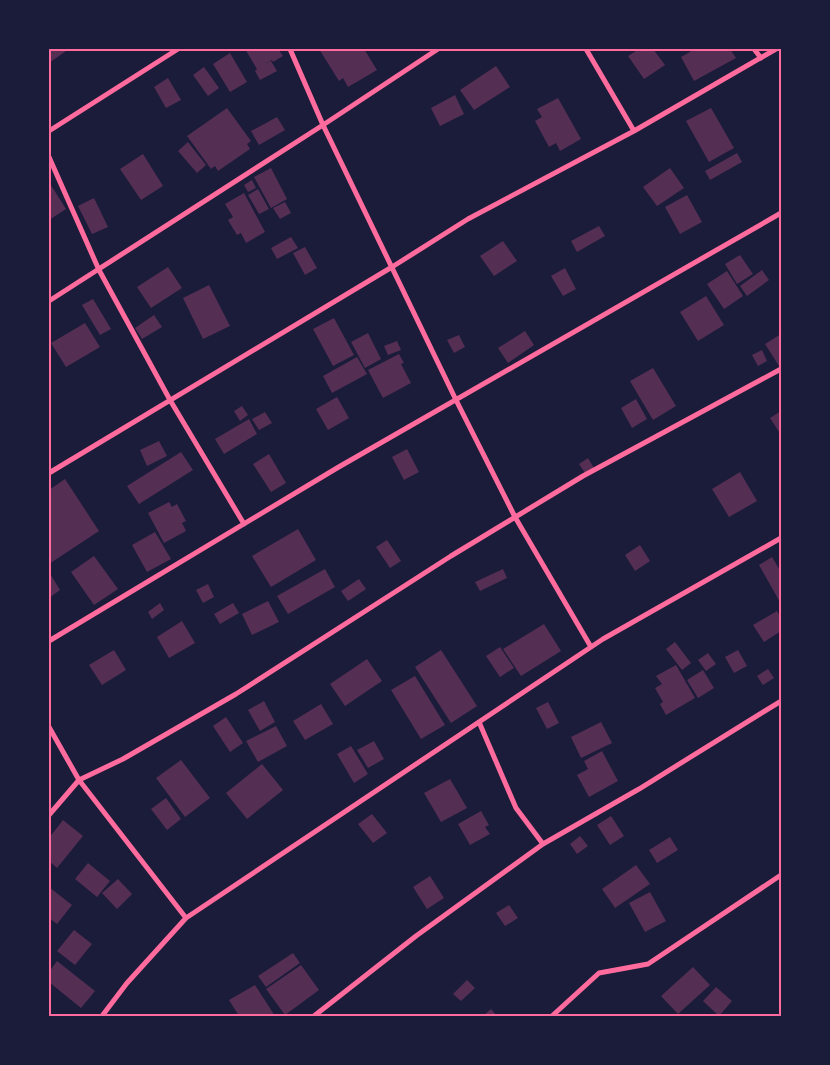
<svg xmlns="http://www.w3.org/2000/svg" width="830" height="1065" viewBox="0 0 830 1065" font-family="'Titillium Web',sans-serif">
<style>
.building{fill:#542f53}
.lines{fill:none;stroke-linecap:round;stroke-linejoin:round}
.minor{stroke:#ff6b9d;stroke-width:5}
.neatline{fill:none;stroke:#ff6b9d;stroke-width:2}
</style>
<rect width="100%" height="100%" fill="#1b1b3a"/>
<path class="building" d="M 49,49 L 69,49 L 49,63 Z
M 245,49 L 278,49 L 283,56 L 273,62 L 272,60 L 263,65 L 271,61 L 277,71 L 260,80 L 255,71 L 257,69 Z
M 319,49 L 364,49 L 377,70 L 348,87 L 343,78 L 339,81 Z
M 639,49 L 653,49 L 665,65 L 644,79 L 628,56 Z
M 695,49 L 730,49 L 736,58 L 694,81 L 681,57 Z
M 230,53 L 247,82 L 230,92 L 213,64 Z
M 496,66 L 510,87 L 474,110 L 460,90 Z
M 204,67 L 219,88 L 208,96 L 193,75 Z
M 168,78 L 181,100 L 166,108 L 154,87 Z
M 455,95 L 464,114 L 440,126 L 431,108 Z
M 558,98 L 581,139 L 560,151 L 556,143 L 549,147 L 535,121 L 542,117 L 537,109 Z
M 227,108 L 251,141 L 247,144 L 250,149 L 218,171 L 215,166 L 211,169 L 187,136 Z
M 711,108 L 734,148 L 709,162 L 686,121 Z
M 277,117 L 285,130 L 259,145 L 251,131 Z
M 188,142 L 206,165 L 197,173 L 178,151 Z
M 737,153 L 742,162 L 710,180 L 705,171 Z
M 143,154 L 163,186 L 141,200 L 120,169 Z
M 271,168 L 287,199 L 271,208 L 254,177 Z
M 670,168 L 684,188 L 657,206 L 643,187 Z
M 252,180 L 256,188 L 248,192 L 244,185 Z
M 49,182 L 66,209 L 49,220 Z
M 258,189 L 269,209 L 259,214 L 248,195 Z
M 244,193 L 265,232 L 246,243 L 241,233 L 237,235 L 228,220 L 233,217 L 225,204 Z
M 687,195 L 702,222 L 680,234 L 665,207 Z
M 94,198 L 108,227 L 92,234 L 78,206 Z
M 285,202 L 291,213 L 280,219 L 273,208 Z
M 599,226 L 605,236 L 577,252 L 571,241 Z
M 291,237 L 298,248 L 277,259 L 271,248 Z
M 503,241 L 517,261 L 494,276 L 480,256 Z
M 305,247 L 317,268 L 305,275 L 293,253 Z
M 740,255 L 753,274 L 737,284 L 725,264 Z
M 168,267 L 182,288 L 151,308 L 137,287 Z
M 565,268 L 576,289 L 563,296 L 551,276 Z
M 762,270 L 769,280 L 747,296 L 740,286 Z
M 727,271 L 743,296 L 724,309 L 707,284 Z
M 209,285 L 230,326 L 203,339 L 183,298 Z
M 706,296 L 724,325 L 698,341 L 680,312 Z
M 93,299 L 111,329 L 100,335 L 82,305 Z
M 154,315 L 162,327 L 142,339 L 135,328 Z
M 334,318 L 354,355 L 333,366 L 313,329 Z
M 85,323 L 100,347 L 66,367 L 51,343 Z
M 525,331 L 534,345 L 508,363 L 498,348 Z
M 368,333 L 381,359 L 365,368 L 351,342 Z
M 781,334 L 781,364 L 779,366 L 765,344 Z
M 459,335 L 465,347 L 454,353 L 447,340 Z
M 397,341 L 401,350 L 388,355 L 384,346 Z
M 762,350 L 767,361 L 758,366 L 752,355 Z
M 399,354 L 404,363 L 401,364 L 411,383 L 383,398 L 368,370 Z
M 357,357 L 367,374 L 332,393 L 323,376 Z
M 653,368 L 676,406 L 653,420 L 630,381 Z
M 337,397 L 349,418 L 328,430 L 316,409 Z
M 636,399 L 647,419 L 632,428 L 621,408 Z
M 242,406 L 248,415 L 240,421 L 234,411 Z
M 781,411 L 781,435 L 770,418 Z
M 265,412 L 272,423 L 259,430 L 252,419 Z
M 249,419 L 257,434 L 224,454 L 215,439 Z
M 159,441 L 167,456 L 147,466 L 140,450 Z
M 407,449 L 419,472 L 404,480 L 392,457 Z
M 181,452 L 193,470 L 139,504 L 127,486 Z
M 269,454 L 286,483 L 271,492 L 253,464 Z
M 588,458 L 594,468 L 585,473 L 579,464 Z
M 740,472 L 757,501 L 729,517 L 712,489 Z
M 65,479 L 99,531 L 49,564 L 49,490 Z
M 169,502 L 172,507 L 177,504 L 186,521 L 182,523 L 186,531 L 164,543 L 148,513 Z
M 298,529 L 316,560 L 271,587 L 252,556 Z
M 155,532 L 171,559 L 147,572 L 132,545 Z
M 387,540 L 401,561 L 390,568 L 376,547 Z
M 640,545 L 650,561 L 635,571 L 625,555 Z
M 94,556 L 118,589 L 94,605 L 71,572 Z
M 772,557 L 781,572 L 781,604 L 759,565 Z
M 325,569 L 335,587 L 288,614 L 277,596 Z
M 503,569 L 507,578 L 480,591 L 475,582 Z
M 49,572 L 60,590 L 49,598 Z
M 359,579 L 366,589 L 348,601 L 341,591 Z
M 208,584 L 214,597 L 203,603 L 196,590 Z
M 268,601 L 279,622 L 252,635 L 242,614 Z
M 160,603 L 164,610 L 152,619 L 148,612 Z
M 233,603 L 239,613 L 220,624 L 214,614 Z
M 777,611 L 781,618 L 781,631 L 764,642 L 753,625 Z
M 182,621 L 195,643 L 169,658 L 157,637 Z
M 544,624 L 561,651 L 521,676 L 503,649 Z
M 675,642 L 691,663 L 682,670 L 666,649 Z
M 500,647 L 514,668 L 500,677 L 486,656 Z
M 114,650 L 126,670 L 102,685 L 89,665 Z
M 441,650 L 477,706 L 451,723 L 415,667 Z
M 738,650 L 747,666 L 734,673 L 725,657 Z
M 708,653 L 716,664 L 706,671 L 698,660 Z
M 367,659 L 382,681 L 345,706 L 330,684 Z
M 676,665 L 695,698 L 666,715 L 660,704 L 663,702 L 655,688 L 662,684 L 656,676 Z
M 768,669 L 774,678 L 763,685 L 757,676 Z
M 703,670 L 714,688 L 698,698 L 687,680 Z
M 415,676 L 445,725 L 421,739 L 391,690 Z
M 264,701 L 275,722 L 260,731 L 248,710 Z
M 548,702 L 559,723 L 547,729 L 536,708 Z
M 321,704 L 333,724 L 305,740 L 293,721 Z
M 226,717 L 243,743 L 230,752 L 213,726 Z
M 601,722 L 612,743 L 581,758 L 571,737 Z
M 276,726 L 287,746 L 258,762 L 246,741 Z
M 374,741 L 384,759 L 368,768 L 357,750 Z
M 351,746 L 368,774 L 354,783 L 337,754 Z
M 602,751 L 618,781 L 589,797 L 577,775 L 588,769 L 584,761 Z
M 181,760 L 210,798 L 185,817 L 156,778 Z
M 262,764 L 283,790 L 247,819 L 226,793 Z
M 450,779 L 467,808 L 441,822 L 424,793 Z
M 166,798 L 181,819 L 167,830 L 151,809 Z
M 481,811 L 489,825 L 485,827 L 490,834 L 470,845 L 458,824 Z
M 372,814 L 387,833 L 373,843 L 358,824 Z
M 611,816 L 624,836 L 610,845 L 597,825 Z
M 63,820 L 83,836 L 57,868 L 49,861 L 49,838 Z
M 580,836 L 588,846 L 577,854 L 570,844 Z
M 670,837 L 678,850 L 657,863 L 649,850 Z
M 88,863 L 110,881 L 97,897 L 75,879 Z
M 636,865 L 650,884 L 615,908 L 602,889 Z
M 430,876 L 444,898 L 427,909 L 413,887 Z
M 118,879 L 132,894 L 117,909 L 102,893 Z
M 49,887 L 72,905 L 57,924 L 49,918 Z
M 650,892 L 666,921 L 645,932 L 629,903 Z
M 509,905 L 518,918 L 505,926 L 496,913 Z
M 74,930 L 92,944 L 75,965 L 57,951 Z
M 293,953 L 300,963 L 266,987 L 258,976 Z
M 57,961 L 95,991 L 81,1008 L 49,982 L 49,972 Z
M 301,965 L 319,990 L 285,1015 L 266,989 Z
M 693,967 L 710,985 L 678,1014 L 661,996 Z
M 467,980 L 475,988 L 461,1001 L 453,994 Z
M 255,985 L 275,1016 L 250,1016 L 249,1014 L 245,1016 L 239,1016 L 229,1000 Z
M 716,987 L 732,1001 L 719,1016 L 703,1001 Z
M 491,1009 L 497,1016 L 483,1016 Z"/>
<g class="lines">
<path class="minor" d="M 290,49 L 323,125 L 456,400 L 515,517 L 591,647
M 586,49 L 634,131
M 754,49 L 761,58
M 49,131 L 178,49
M 49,157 L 99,270 L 170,400 L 244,524
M 49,301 L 323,125 L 438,49
M 49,473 L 392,267 L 468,219 L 634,131 L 776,49
M 49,641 L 337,468 L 781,213
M 479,722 L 516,808 L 543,844
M 49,727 L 79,780 L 186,918
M 49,815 L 79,780 L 123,759 L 236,694 L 451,556 L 583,476 L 781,369
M 102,1016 L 127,983 L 186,918 L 603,639 L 781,538
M 314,1016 L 416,936 L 543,844 L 639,789 L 781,701
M 552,1016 L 599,973 L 648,964 L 781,875"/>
</g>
<rect width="830" height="1065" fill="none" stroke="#1b1b3a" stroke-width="100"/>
<rect x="50" y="50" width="730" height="965" class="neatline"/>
</svg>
